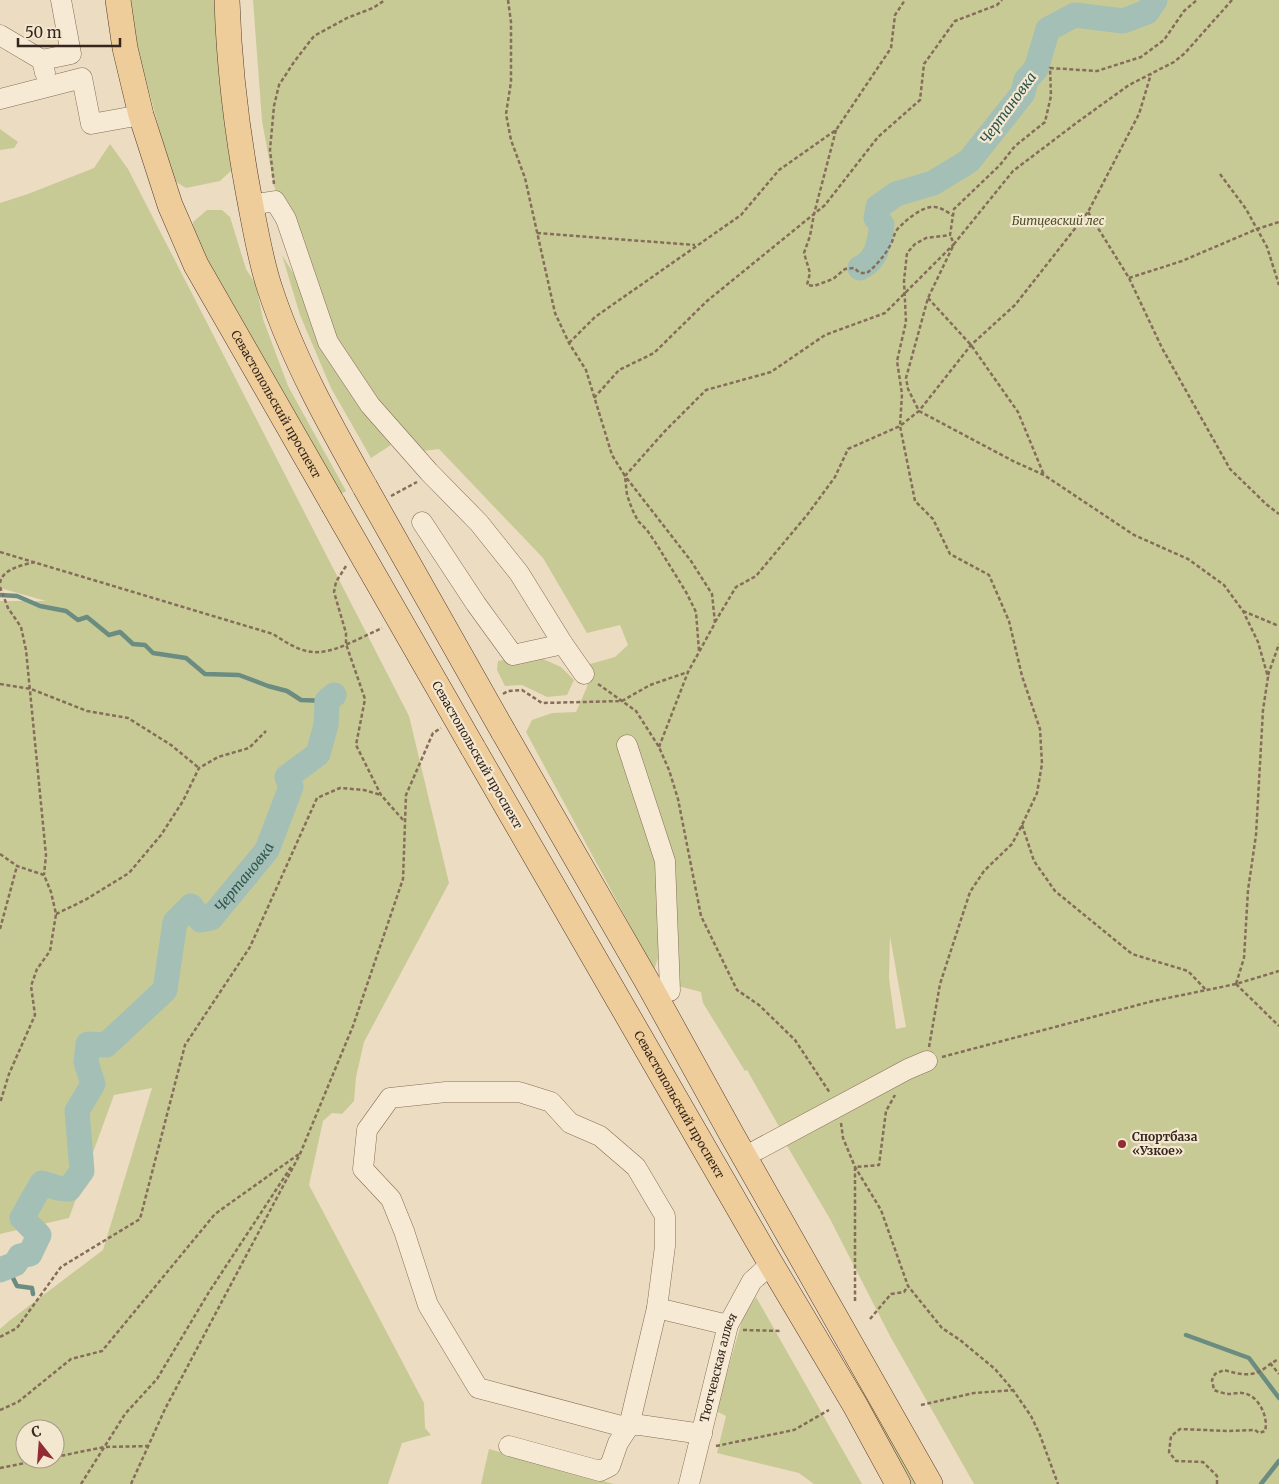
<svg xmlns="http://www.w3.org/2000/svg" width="1279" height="1484" viewBox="0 0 1279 1484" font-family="Merriweather,serif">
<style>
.green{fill:#c8ca96;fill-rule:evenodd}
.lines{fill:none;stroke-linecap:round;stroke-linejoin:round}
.stream{stroke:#6b8c81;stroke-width:4.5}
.river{stroke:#a4bfb5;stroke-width:25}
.minor-casing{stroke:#856d59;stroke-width:21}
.major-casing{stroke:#533c2e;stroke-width:26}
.path{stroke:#856d59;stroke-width:2.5;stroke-dasharray:4 2.5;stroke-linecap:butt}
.minor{stroke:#f7ead4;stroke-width:20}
.major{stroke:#efcd9a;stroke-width:25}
.major-bridge-casing{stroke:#533c2e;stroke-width:26;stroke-linecap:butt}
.major-bridge{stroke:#efcd9a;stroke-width:25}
.poi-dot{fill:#922b34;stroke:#f4e7d0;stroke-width:2}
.labels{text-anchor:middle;stroke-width:4.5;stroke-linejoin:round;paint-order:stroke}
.park-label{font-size:12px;font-style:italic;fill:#495124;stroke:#f4e7d0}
.street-label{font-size:12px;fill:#35271d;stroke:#f4e7d0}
.poi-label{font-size:12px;font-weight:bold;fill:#35271d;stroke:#f4e7d0;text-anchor:start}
.water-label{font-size:14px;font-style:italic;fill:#2d554f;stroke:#f4e7d0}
</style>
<rect width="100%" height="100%" fill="#ecdcc1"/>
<path class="green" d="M 131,0 L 217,0 L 222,104 L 235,167 L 220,181 L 186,188 L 173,180 L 139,54 Z
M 253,0 L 1279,0 L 1279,1484 L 974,1484 L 890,1336 L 830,1219 L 786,1144 L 781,1130 L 747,1070 L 745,1071 L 703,1003 L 701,992 L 678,986 L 659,955 L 654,970 L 526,732 L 532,720 L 552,713 L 576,712 L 587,687 L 590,664 L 615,657 L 628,645 L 620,625 L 587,633 L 543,558 L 439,449 L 423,451 L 387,416 L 332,336 L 274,186 L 262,121 ZM 890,936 L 906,1027 L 896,1029 L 889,978 Z
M 0,129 L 18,142 L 14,148 L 0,150 Z
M 110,144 L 128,169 L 409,716 L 449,883 L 364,1042 L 356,1077 L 354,1101 L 342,1114 L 332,1113 L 323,1121 L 309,1185 L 424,1403 L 425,1428 L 431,1435 L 402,1443 L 388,1484 L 0,1484 L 0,1329 L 9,1321 L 103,1250 L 152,1088 L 114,1095 L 69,1218 L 0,1234 L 0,601 L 46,601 L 0,588 L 0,203 L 28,194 L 94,168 ZM 25,1429 L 55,1429 L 55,1459 L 25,1459 Z
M 207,210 L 222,210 L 230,217 L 246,269 L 256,285 L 263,319 L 288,386 L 346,491 L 341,494 L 194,237 L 193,222 Z
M 282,255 L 301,286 L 359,405 L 391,445 L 371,458 L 331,388 L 300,315 Z
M 534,655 L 561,667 L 574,680 L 567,695 L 547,697 L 522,685 L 505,686 L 497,670 L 498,661 Z
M 756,1297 L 862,1484 L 814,1484 L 799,1473 L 717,1453 L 726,1416 L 716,1411 L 743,1317 Z
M 870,1404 L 915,1484 L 909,1484 L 865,1407 Z
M 489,1449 L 614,1484 L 481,1484 Z"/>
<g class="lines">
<path class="stream" d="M 0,595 L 17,596 L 40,606 L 66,611 L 78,620 L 87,617 L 109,635 L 120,632 L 133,644 L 145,645 L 153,653 L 186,658 L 205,674 L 239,675 L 268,686 L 287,691 L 301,700 L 327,701
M 15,1264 L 10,1272 L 17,1286 L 32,1288 L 33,1294
M 1186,1335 L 1249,1358 L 1279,1398
M 1261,1484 L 1279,1461"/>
<g class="river">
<path d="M 860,268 C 878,260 879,242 882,225 L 876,218 L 878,207 L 896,194 L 933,183 L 969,161 L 1023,93 L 1026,80 L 1036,69 L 1048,29 L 1075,15 L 1123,21 L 1147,12 L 1155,0"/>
<path id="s1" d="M 0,1270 L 15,1264 L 20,1256 L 30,1254 L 39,1235 L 22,1218 L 42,1183 L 58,1188 L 69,1189 L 82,1171 L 77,1111 L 93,1084 L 86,1062 L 88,1044 L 106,1045 L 165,990 L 175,922 L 191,906 L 201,920 L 211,918 L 267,850 L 291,787 L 287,777 L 318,754 L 326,725 L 327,701 L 334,695"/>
</g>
<g class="minor-casing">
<g id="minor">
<path d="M 0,35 L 42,60 L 45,73"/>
<path d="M 42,60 L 71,54 L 61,0"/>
<path d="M 0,99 L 82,78 L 91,124 L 141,115"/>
<path d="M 251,205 L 275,201 L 286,219 L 328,342 L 370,405 L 429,472 L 479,523 L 519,573 L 563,644 L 584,674"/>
<path d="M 422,522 L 476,604 L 513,655 L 563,644"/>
<path d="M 627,745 L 665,861 L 670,991"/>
<path d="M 744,1157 L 908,1069 L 927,1061"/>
<path d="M 702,1434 L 640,1425 L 621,1426 L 478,1388 L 428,1305 L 404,1231 L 391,1199 L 363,1169 L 367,1130 L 390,1098 L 446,1092 L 519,1092 L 551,1102 L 570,1123 L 600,1136 L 636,1167 L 665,1216 L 665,1246 L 657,1308 L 728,1325"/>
<path d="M 509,1446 L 600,1471 L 610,1466 L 618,1443 L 629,1426 L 657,1308"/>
<path id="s2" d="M 689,1484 L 728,1325 L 752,1281 L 771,1264"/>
</g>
</g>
<g class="major-casing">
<g id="major">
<path id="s3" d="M 118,0 L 125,48 L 141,115 L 170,205 L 196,265 L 333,504"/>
<path d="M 227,0 C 229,66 237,132 249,196 C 255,227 260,259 270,289 C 293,359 329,423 365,487"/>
<path d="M 503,731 L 648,983 L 732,1135 L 930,1484"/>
<path id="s4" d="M 473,748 L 771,1264 L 855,1405 L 898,1484"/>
</g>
</g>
<path class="path" d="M 508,0 L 511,22 L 511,82 L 506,114 L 511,140 L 525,178 L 555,313 L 569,343 L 586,370 L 612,455 L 625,476 L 627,495 L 632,509 L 638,521 L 647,530 L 657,545 L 686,592 L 696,612 L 699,651
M 1232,0 L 1185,53 L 1174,62 L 1129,85 L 1079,121 L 1013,171 L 954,244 L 928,298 L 906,378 L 908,389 L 919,411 L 1013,461 L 1044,475 L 1134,535 L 1188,559 L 1224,585 L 1243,611 L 1258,642 L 1268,677 L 1263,710 L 1256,835 L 1248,890 L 1244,958 L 1236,984
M 836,130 L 814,214 L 810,236 L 804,253 L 810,273 L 807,285 L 814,286 L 833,279 L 845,269 L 854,268 L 860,273 L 867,273 C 877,265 886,254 892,242 C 893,239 894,235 896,231 C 903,222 923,205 935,207 C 942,208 948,212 953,216
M 1220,174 L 1246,209 L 1267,247 L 1279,285
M 274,184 L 270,150 L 274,106 L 279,85 L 294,62 L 314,36 L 347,18 L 373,8 L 385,0
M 1088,212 L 1129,278 L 1162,348 L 1230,469 L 1266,504 L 1279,514
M 537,233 L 695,245
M 1129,278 L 1182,261 L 1257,229 L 1279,222
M 928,298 L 971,345 L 1018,412 L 1044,475
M 569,343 L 595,317 L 741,215 L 779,170 L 836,130 L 891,48 L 895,15 L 905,0
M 594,398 L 619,370 L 654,353 L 707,301 L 825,205 L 878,137 L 920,100 L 924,64 L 955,21 L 997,5 L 1002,0
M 391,496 L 417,482
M 0,552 L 273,634 C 287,643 303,654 320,652 C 338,651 366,635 382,628
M 346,566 L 336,582 L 334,592 L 346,633 L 346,644 L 365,699 L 356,745 L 381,795 L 404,821
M 0,583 C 2,569 23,565 35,562
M 0,587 L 8,608 L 21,627 L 26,650 L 46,855 L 44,875
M 1243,611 L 1279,626
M 715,622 L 736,587 L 756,576 L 807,515 L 835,477 L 848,449 L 900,426 L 919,411 L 971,345 L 1015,305 L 1088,212 L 1139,114 L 1151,74
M 1268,675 L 1279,644
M 0,684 L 31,689 L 87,711 L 128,718 L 171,745 L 199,768
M 598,684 L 636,711 L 659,747 L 669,770 L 678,799 L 701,916 L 737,990 L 759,1005 L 795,1040 L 830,1093
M 503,694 L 508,691 L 522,690 L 542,703 L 622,701 L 650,685 L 688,672
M 659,747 L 688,672 L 715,623 L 712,594 L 691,561 L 625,476 L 665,431 L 706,390 L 771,372 L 825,335 L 885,313 L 954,244 L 950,235
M 1022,825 L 1034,861 L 1055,891 L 1132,954 L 1188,971 L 1206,990
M 0,854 L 17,866 L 44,875 L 51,892 L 56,914 L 50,951 L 37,969 L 31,986 L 35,1015 L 9,1074 L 0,1103
M 56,914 L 85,900 L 129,873 L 161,835 L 183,801 L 199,768 L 218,757 L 249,748 L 266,731
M 0,929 L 17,866
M 1236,984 L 1279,1026
M 929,1047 L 940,984 L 970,892 L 984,871 L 1012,844 L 1022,825 L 1037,793 L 1042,764 L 1040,729 L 1022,676 L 1009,621 L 989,575 L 950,554 L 933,519 L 915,501 L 900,426 L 902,394 L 897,361 L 906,322 L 904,281 L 907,253 L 915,244 L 926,238 L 950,235 L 954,209 L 1000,165 L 1015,146 L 1045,122 L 1051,96 L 1050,68 L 1097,71 L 1141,57 L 1164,40 L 1184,11 L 1197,0
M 942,1057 L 1153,1001 L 1236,984 L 1279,971
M 841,1123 L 843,1138 L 855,1167 L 881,1210 L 908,1286 L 942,1328 L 960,1340 L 995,1369 L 1013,1390 L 1031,1416 L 1040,1435 L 1058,1484
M 855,1301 L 855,1167 L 879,1165 L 886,1111 L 895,1095
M 870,1319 L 891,1294 L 904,1292 L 908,1286
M 743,1330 L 782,1331
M 0,1337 L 17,1328 L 61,1267 L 140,1219 L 185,1045 L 250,947 L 317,798 L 340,788 L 364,790 L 381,795
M 1270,1363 L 1279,1374
M 921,1405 L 974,1393 L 1013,1390
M 0,1410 L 18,1402 L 71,1359 L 102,1351 L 215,1214 L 299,1154
M 716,1446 L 794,1430 L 829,1410
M 55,1457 L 104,1447 L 149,1446
M 0,1468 L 45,1459
M 81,1484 L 125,1414 L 157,1379 L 209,1292 L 291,1167
M 131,1484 L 165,1409 L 300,1154 L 353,1026 L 403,879 L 406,795 L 433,733 L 441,728
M 1217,1484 L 1217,1476 L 1203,1462 L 1176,1461 L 1169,1452 L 1171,1436 L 1180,1429 L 1229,1431 L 1255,1430 L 1259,1433 L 1265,1431 C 1269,1417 1258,1394 1242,1393 C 1239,1392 1234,1394 1230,1394 C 1225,1394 1219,1392 1214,1390 L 1212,1380 L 1215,1374 L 1224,1370 C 1238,1374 1252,1378 1265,1368 C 1270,1364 1273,1362 1279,1359"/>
<use href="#minor" class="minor"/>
<use href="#major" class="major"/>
<g class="major-bridge-casing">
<path id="major-bridge" d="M 365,487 L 503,731
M 333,504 L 473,748"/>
</g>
<use href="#major-bridge" class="major-bridge"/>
</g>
<circle class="poi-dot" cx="1122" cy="1144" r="5"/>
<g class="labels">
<g class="park-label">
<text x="1058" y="225">Битцевский лес</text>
</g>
<g class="street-label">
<text dy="4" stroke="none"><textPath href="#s3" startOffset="438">Севастопольский проспект</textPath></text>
<text transform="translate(477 755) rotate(60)" y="4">Севастопольский проспект</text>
<text dy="4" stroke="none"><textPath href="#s4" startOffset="412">Севастопольский проспект</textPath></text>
<text dy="4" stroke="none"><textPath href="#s2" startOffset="120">Тютчевская аллея</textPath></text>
</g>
<g class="poi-label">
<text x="1132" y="1141">Спортбаза<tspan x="1132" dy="14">«Узкое»</tspan></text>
</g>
<g class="water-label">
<text transform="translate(1008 108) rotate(-54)" y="5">Чертановка</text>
<text dy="5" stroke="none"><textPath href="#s1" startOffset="574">Чертановка</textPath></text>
</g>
</g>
<g transform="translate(40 1444) rotate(343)"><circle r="24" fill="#f4e7d0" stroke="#a89a88"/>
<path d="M0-4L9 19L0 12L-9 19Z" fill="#922b34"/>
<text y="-8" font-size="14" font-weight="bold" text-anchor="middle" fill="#35271d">С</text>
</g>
<path d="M18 38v8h102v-8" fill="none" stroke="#35271d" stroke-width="2.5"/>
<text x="25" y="38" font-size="15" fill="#35271d" stroke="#f4e7d0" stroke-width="4" paint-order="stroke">50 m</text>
</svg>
